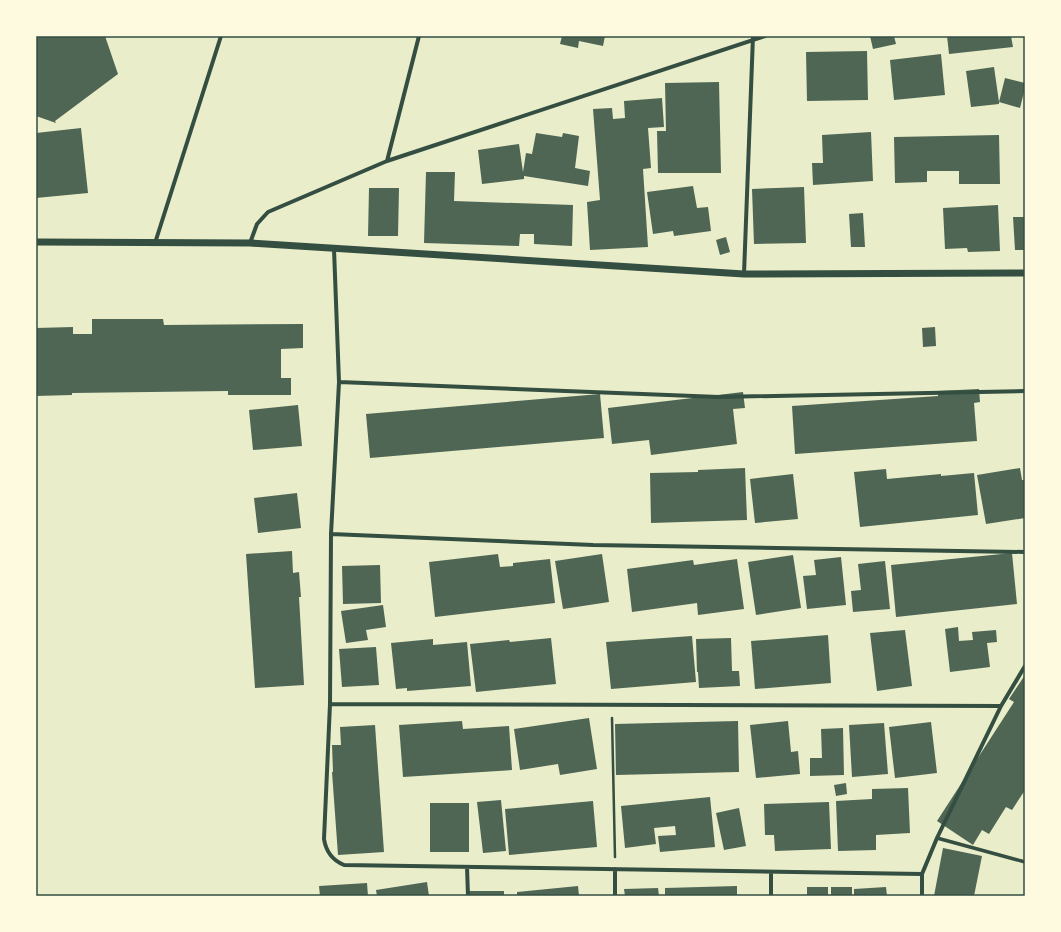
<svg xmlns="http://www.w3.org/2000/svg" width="1061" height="932" viewBox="0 0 1061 932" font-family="Cabin,sans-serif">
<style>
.building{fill:#4f6655}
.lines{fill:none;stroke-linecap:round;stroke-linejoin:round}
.path{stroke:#344e41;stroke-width:2.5}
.pedestrian{stroke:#344e41;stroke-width:3.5}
.minor{stroke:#344e41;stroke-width:4}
.tertiary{stroke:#344e41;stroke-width:7}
.neatline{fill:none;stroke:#344e41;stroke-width:1.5}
</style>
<rect width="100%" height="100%" fill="#e9edc9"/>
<path class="building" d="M 36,36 L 105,36 L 118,74 L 55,121 L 56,123 L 36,116 Z
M 562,36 L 605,36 L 603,46 L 579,41 L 578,48 L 560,44 Z
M 870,36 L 894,36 L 896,44 L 873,49 Z
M 947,36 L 1011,36 L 1013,47 L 949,54 Z
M 867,51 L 868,100 L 807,101 L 806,52 Z
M 941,54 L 945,95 L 894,100 L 890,60 Z
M 994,67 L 999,102 L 1005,78 L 1025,83 L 1025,88 L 1020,108 L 999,102 L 999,104 L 971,107 L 966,71 Z
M 719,82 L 721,173 L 658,173 L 657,131 L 666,131 L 665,83 Z
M 662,98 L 664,127 L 648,128 L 651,168 L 643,169 L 648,247 L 590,250 L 587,202 L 600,200 L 593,109 L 612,108 L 613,119 L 625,118 L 624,101 Z
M 81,128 L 88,193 L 36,198 L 36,133 Z
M 871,132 L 873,181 L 813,185 L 812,163 L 823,163 L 822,135 Z
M 536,133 L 562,137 L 563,133 L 579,136 L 575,168 L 590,171 L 588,186 L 524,176 L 524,179 L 482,184 L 478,150 L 519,144 L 523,172 L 526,153 L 532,154 Z
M 999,135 L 1000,184 L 959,184 L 959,171 L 927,171 L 927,182 L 895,183 L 894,137 Z
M 426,172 L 455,172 L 454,201 L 573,205 L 572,246 L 534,244 L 534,234 L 520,234 L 519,246 L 424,243 Z
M 693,186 L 697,208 L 708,207 L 711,231 L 674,236 L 673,231 L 653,234 L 647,192 Z
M 804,187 L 806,243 L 754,244 L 752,189 Z
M 369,188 L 399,188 L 398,236 L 368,236 Z
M 998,205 L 1000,251 L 968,252 L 967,248 L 945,249 L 943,208 Z
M 863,213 L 865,247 L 851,247 L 849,214 Z
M 1013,217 L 1025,217 L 1025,250 L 1015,250 Z
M 726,237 L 730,252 L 720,255 L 716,240 Z
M 92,319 L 163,319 L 164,325 L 303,324 L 303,348 L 281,349 L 281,378 L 291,378 L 291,395 L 228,395 L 228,391 L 72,393 L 72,395 L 36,396 L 36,328 L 73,327 L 73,334 L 92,334 Z
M 935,327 L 936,346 L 923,347 L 922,328 Z
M 979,389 L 980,402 L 974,403 L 977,441 L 795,454 L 792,406 L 938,396 L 938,391 Z
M 743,392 L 745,408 L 733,409 L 737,444 L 651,455 L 649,440 L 612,444 L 608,408 Z
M 600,394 L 604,438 L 370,458 L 366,414 Z
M 298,405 L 302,446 L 253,450 L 249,410 Z
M 745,468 L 747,520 L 651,523 L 650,473 L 698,472 L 698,470 Z
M 1020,468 L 1022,480 L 1025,480 L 1025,518 L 986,524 L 977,475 Z
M 886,469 L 887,479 L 941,474 L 941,476 L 974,473 L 978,515 L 860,527 L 854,472 Z
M 793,474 L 798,519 L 755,523 L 750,479 Z
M 297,493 L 301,528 L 258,533 L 254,498 Z
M 292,551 L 293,573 L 299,572 L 301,597 L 299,597 L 304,685 L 255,688 L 246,554 Z
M 1012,553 L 1017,604 L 896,617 L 891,565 Z
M 498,554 L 500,567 L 513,566 L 513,563 L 550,559 L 555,603 L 435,617 L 429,562 Z
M 602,554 L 609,602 L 563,609 L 555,561 Z
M 793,555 L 801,608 L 756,615 L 748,562 Z
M 841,557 L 846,605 L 807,609 L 803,576 L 816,575 L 814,560 Z
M 737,559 L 744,609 L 698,615 L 697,603 L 632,612 L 627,569 L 693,560 L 694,565 Z
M 885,561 L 890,609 L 853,612 L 851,591 L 861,590 L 858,564 Z
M 380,565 L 381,603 L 343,604 L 342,566 Z
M 383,605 L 386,627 L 366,630 L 368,640 L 346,643 L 341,611 Z
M 958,627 L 959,641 L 973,640 L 972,632 L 996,630 L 997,642 L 987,643 L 990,667 L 950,672 L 945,629 Z
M 905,630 L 912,686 L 877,691 L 870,633 Z
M 828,635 L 831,683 L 755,689 L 751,641 Z
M 692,636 L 696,682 L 611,689 L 606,642 Z
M 551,638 L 556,684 L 476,692 L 470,644 L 509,640 L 510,642 Z
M 731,638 L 732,671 L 739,671 L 740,686 L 699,688 L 698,672 L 697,672 L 696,639 Z
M 433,639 L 433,645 L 467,642 L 471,686 L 407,691 L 407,688 L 396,689 L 391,643 Z
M 376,647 L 379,685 L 342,687 L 339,649 Z
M 1025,675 L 1025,790 L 1012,810 L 1006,807 L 989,834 L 982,830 L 973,845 L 937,821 L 1014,702 L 1009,699 Z
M 589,718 L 597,769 L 560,775 L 558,764 L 520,770 L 514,729 Z
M 462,721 L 463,729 L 509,726 L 512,770 L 403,777 L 399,725 Z
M 738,721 L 739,772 L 616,775 L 615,724 Z
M 788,721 L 791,752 L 798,751 L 800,774 L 756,778 L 750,725 Z
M 931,722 L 937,773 L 895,778 L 889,727 Z
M 884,723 L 888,774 L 852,777 L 849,725 Z
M 375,725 L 384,852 L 338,855 L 332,772 L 333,772 L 332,745 L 341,745 L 340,727 Z
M 843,728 L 844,775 L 810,776 L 810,758 L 822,758 L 821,729 Z
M 846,783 L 847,794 L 836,796 L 834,785 Z
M 908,788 L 910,833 L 876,835 L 876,850 L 838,851 L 836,801 L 872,799 L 872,789 Z
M 710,797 L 715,847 L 660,852 L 658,836 L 676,835 L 675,826 L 654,828 L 656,844 L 625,848 L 621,806 Z
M 501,800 L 506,851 L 483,853 L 477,802 Z
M 593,801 L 597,847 L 509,855 L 505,809 Z
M 829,802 L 831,849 L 775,851 L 774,835 L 765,835 L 764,804 Z
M 430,803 L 469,803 L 469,852 L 430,852 Z
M 739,808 L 746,846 L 724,850 L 716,813 Z
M 943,848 L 982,856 L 974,896 L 934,896 Z
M 427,882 L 429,896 L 377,896 L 376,890 Z
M 367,883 L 368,896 L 320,896 L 319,886 Z
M 578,886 L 579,896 L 517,896 L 517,892 Z
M 737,886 L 737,896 L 665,896 L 665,888 Z
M 807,887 L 828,887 L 828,896 L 807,896 Z
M 831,887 L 852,887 L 852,896 L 831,896 Z
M 886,887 L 887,896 L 854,896 L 854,889 Z
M 658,888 L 659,896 L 625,896 L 624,889 Z
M 467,891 L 504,891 L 504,896 L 467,896 Z"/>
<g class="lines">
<path class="path" d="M 612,718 L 615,857"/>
<path class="pedestrian" d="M 937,838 L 1025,862"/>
<path class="minor" d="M 387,161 L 419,36
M 155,243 L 221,36
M 250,243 L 257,224 L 268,212 L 387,161 L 765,36
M 334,249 L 339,382 L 331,534 L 330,704 L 324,839 C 326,852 332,860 344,865 L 922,874
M 744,274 L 753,36
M 339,382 L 719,397 L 1025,391
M 331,534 L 593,545 L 1025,552
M 330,704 L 1001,706
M 467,867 L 468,896
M 615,869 L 615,896
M 771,896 L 771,872
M 922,896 L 922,874 L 937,838 L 1001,706 L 1025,666"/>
<path class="tertiary" d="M 36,242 L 250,243 L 744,274 L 1025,273"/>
</g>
<rect width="1061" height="932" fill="none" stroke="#fefae0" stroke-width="74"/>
<rect x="37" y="37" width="987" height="858" class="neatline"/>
</svg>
